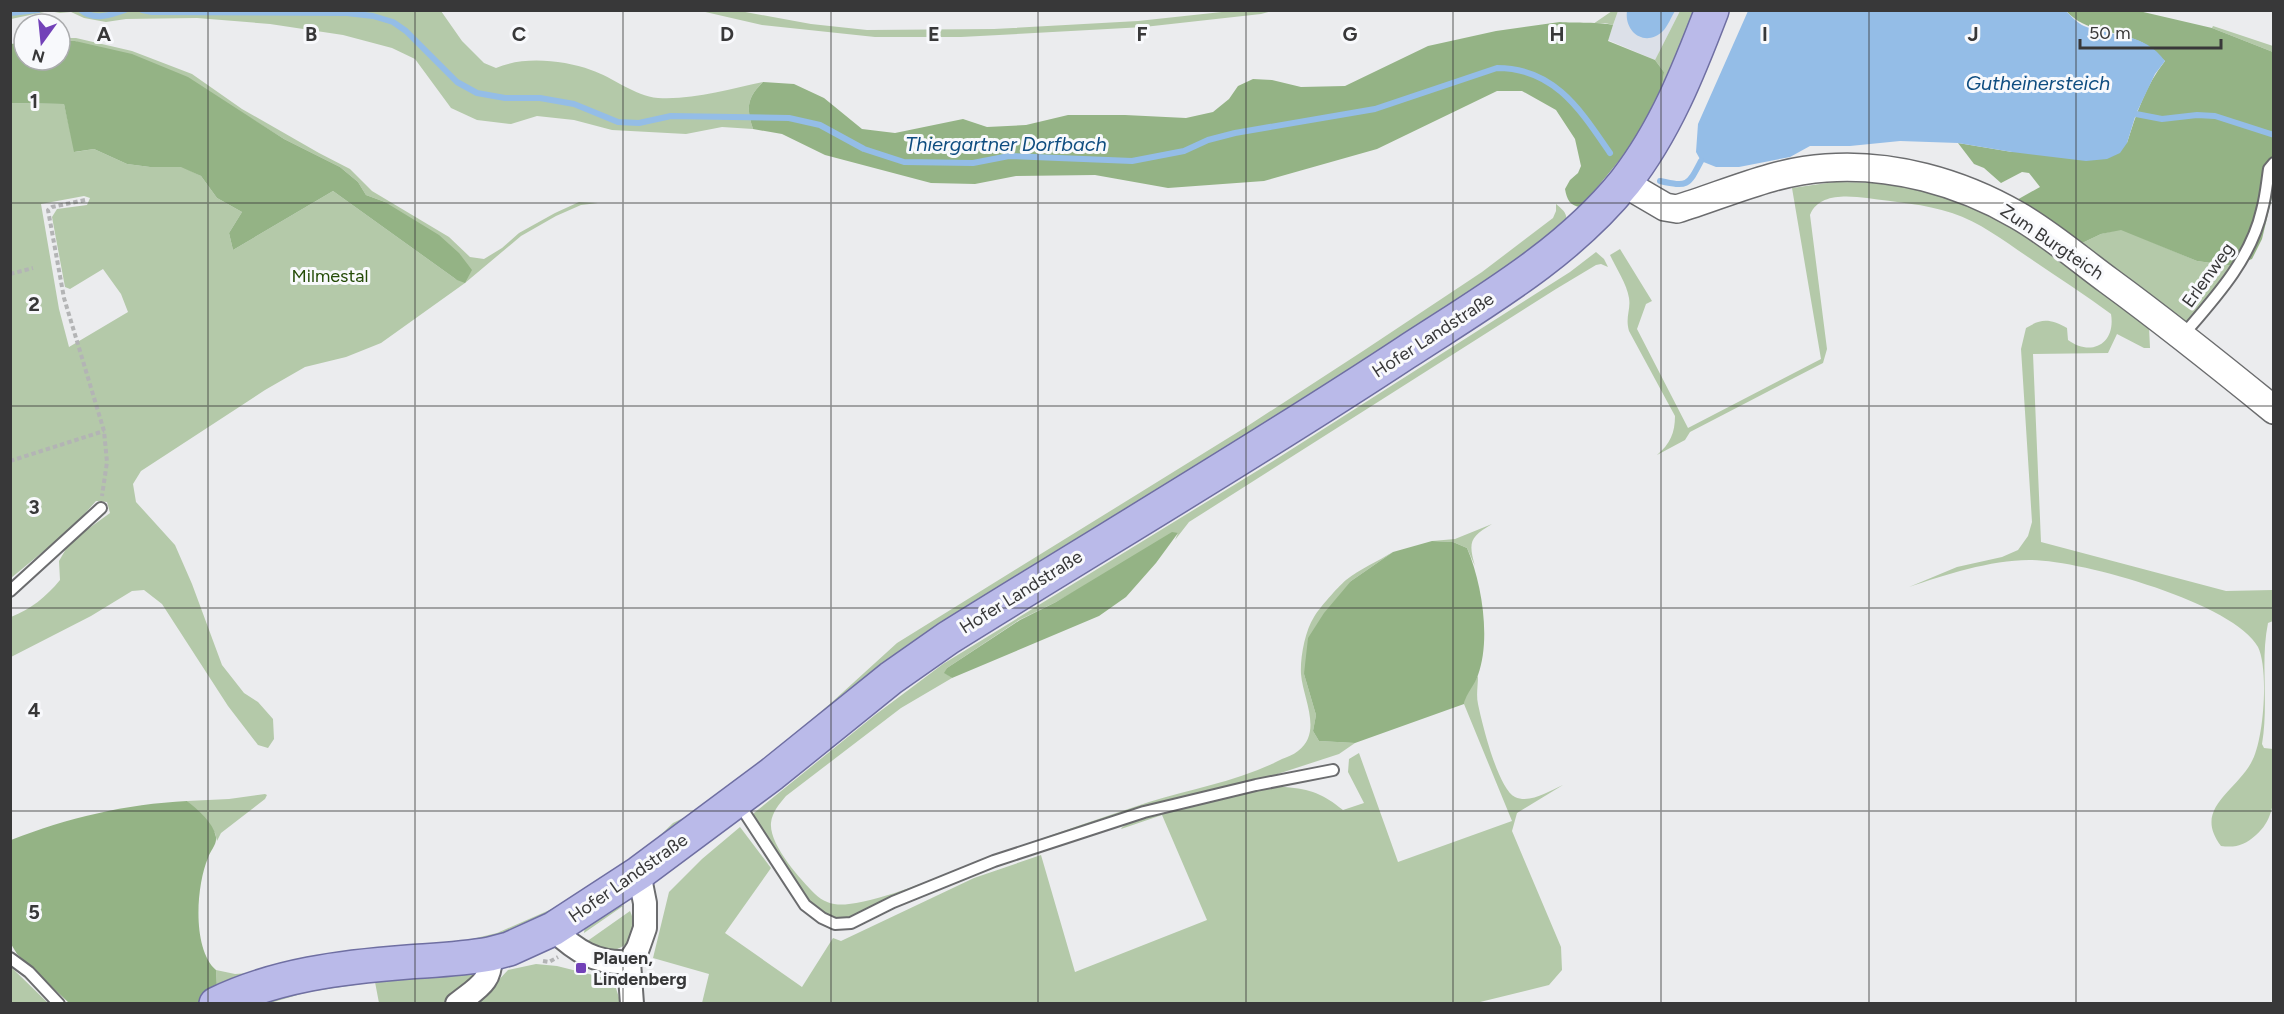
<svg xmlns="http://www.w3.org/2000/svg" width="2284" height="1014" viewBox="0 0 2284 1014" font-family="Figtree,sans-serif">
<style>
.built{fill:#dce0e8}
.green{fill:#b4c9a9;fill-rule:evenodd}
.forest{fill:#94b385}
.water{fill:#94bde7}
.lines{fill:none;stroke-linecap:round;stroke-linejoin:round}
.stream{stroke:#94bde7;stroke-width:6}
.service-casing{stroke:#6b6c6e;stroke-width:14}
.minor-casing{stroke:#6b6c6e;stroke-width:26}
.tertiary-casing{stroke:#6b6c6e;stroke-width:30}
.primary-casing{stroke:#6f6fa2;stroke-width:36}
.path{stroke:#b3b4b5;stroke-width:4;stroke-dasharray:4.5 3;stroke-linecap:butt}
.service{stroke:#fff;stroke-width:10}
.minor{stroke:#fff;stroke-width:22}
.tertiary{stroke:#fff;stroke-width:27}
.primary{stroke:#babae9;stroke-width:33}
.grid{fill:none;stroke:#383839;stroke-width:1.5;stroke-opacity:0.55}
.poi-dot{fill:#7241b8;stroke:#f8f9fc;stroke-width:2}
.labels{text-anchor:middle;stroke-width:6;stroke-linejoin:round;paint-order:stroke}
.street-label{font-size:18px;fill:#383839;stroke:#f8f9fc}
.park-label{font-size:18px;fill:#244b07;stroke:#f8f9fc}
.poi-label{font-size:18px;font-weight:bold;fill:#383839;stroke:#f8f9fc;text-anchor:start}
.water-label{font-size:20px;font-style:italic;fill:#0f4d80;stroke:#f8f9fc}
.grid-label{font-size:20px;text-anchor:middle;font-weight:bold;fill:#383839;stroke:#f8f9fc;stroke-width:6;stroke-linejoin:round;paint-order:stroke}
</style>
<rect width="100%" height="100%" fill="#ebecee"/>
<path class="built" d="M 1618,11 L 1680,11 L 1655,60 L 1608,40 Z"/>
<path class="green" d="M 11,10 L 441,11 L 462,41 L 484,63 L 496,68 C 523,56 563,60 591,70 C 613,77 634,96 658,98 C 694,100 729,89 763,82 C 747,98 746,107 753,129 L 722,127 L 686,134 L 612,130 L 574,120 L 537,116 L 511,124 L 477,120 L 451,108 L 415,59 L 392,48 L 343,35 L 270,24 L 197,18 L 126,19 L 106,22 L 84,18 L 71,12 L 60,13 L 49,11 L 11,19 Z
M 701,11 L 740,11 L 811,24 L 867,30 L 994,29 L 1138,21 L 1231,11 L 1272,11 L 1261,14 L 1144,27 L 961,37 L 875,37 L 762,25 Z
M 1612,11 L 1618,11 L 1613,25 L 1605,23 L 1593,24 Z
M 1680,11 L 1700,11 L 1661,96 L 1664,72 L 1655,60 Z
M 2213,26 L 2273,46 L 2273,52 L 2212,28 Z
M 60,38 L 76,38 L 132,51 L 192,74 L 242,109 L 319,153 L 350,169 L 372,191 L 449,237 L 470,257 L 484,259 L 502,248 L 519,233 L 555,213 L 579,202 L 598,203 L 581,205 L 556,216 L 521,236 L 465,283 L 381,343 L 346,357 L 305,367 L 265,390 L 141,471 L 133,484 L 136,502 L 175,545 L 192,584 L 222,665 L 244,693 L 258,702 L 273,719 L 274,739 L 268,748 L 258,745 L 228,706 L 162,604 L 144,590 L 132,591 L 91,616 L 11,657 L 11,617 C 31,609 46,597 60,580 L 59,561 L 70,542 L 110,513 L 107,502 L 96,501 L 73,527 L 11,578 L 11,103 L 64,104 L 75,152 L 94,149 L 127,164 L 150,167 L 181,166 L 201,176 L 217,198 L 242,212 L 229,233 L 233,250 L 333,191 L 457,280 L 385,202 L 366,195 L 358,182 L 340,167 L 284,139 L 247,116 L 75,41 L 60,41 ZM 84,196 L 90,198 L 87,205 L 57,209 L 52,217 L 65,287 L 70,289 L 103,269 L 121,294 L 128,312 L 69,347 L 59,309 L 41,204 Z
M 1834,182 L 1895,183 L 1966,202 L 2030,235 L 2149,327 L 2150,348 L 2144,348 L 2117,334 L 2108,353 L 2033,354 L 2041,542 L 2226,591 L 2273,590 L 2273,621 L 2268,623 C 2260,662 2269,703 2262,744 L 2264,748 L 2273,749 C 2273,778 2281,814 2256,835 C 2245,845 2236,848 2221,846 C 2193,809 2234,793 2251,763 C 2264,742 2269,669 2258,647 C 2235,603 2077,559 2029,560 C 1991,560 1944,575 1909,587 L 1957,567 L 2002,557 L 2018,550 L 2028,536 L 2032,522 L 2021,349 L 2026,328 C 2042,318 2050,319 2067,328 L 2068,340 C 2091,357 2116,344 2111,314 C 2084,294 2056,276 2028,257 C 2004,241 1980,222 1952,213 C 1925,204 1895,202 1867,198 C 1847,196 1819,193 1810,215 L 1827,349 L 1823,363 L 1690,432 L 1685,440 L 1657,455 C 1670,444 1675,433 1675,416 L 1629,331 C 1625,317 1631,310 1629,298 C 1627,284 1616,268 1610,255 L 1620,249 L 1652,301 L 1646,304 L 1637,329 L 1688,428 L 1821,359 L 1792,188 Z
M 1556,204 C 1563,210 1568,213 1566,223 L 1537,250 L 732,795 L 515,937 L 217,988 L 216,970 L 235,974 L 263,972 L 447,945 L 497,933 L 570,901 L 649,846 L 673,823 L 703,808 L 759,764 L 831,703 L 897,643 L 1246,427 L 1363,351 L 1482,272 L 1553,218 L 1556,211 Z
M 2121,229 L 2197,261 L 2233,266 L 2194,316 L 2184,324 L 2080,244 L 2101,234 Z
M 1596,252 L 1604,259 L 1608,267 L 1601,264 L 1596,265 L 1556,289 L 1189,522 L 1175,540 L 1178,533 L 1056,602 L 1019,620 L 947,668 L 945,673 L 952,678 L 901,708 L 786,796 C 780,803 772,812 771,823 C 769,845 801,880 815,894 C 824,903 836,906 849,904 C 888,899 931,879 969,865 C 1028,843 1088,822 1149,802 C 1193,788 1240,781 1282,759 C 1287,757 1293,755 1298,751 C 1323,732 1303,699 1301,674 C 1300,658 1305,631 1314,617 C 1320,607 1337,588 1346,580 C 1360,569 1378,561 1393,552 L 1351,581 L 1304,674 L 1316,715 L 1313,731 L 1319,741 L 1355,743 L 1339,754 L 1253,782 L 1149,806 L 870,912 C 845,919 834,923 812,904 L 753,817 L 754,813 L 875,715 L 943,664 L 1278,458 L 1570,272 Z
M 1492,524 C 1470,537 1468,542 1475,566 L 1467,548 L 1453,542 L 1432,541 L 1455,539 Z
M 1478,676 C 1478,685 1476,695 1478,704 C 1482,723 1498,789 1515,797 C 1530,804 1549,791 1563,785 L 1517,813 L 1512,831 L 1561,947 L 1562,970 L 1549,985 L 1476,1003 L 702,1003 L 709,974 L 653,958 L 669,892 L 702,859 L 740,827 L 771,868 L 725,933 L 802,987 L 833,938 L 841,941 L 974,878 L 1041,855 L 1075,972 L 1207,920 L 1162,815 L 1121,829 C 1132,813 1262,785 1285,787 C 1311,789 1323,794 1343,810 L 1364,803 L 1348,772 L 1349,759 L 1359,753 L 1398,862 L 1512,821 L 1464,704 L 1465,697 Z
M 265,794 L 267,795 L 265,799 L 221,833 L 217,841 L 215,833 L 187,801 L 229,799 Z
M 616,905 L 623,906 L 584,933 L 585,926 Z
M 630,911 C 640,932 628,953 604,950 C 598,950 592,945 586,942 Z
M 536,964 L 557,966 L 609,979 L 614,982 L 621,1004 L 475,1004 L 481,999 L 508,970 Z
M 10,967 L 11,967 L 48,1003 L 11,1003 Z
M 478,972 L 450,1003 L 379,1003 L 375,982 L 308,992 L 270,1003 L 247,1004 L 310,984 Z"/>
<path class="forest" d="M 2066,11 L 2139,11 L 2212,28 L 2273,52 L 2273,193 L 2262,239 L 2252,259 L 2233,266 L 2197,261 L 2121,230 L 2101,234 L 2080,244 L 2015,201 L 2040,187 L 2029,173 L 2022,172 L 2001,183 L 1984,168 L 1974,164 L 1958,143 L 2012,152 L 2127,143 C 2136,114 2146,85 2165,61 C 2157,55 2149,45 2139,41 C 2112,29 2087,33 2066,11 Z
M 1560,22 C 1574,23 1601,22 1613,25 L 1608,41 L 1655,60 L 1664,72 L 1661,96 L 1631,146 L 1581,207 C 1570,206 1567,200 1565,189 L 1570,180 L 1578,173 L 1581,166 L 1575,139 L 1556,110 L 1522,91 L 1497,91 L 1377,149 L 1264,181 L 1168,188 L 1095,175 L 1016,176 L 975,184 L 931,183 L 825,155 L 782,134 L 753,129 C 746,107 747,98 763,82 L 794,84 L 824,98 L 862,129 L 895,133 L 963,119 L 987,127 L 1026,125 L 1068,115 L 1125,115 L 1186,118 L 1213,112 L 1229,99 L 1238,86 L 1253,79 L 1272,80 L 1301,87 L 1345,86 L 1428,46 L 1496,31 Z
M 60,41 L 75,41 L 132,54 L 188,77 L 284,139 L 340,167 L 358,182 L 366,195 L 385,202 L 439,235 L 459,253 L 472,270 L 465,283 L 457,280 L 333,191 L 233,250 L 229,233 L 242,212 L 217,198 L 201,176 L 181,167 L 150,167 L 127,164 L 94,149 L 74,152 L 64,104 L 11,103 L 11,44 L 24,42 L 24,60 L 60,60 Z
M 1172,532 L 1178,533 L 1156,563 L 1126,597 L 1099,616 L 952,678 L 944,673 L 947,668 L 1020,620 L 1056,602 Z
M 1432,541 L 1453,542 L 1467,548 C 1482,583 1491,639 1478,675 C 1475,685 1466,693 1464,704 L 1355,743 L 1319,741 L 1313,731 L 1316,715 L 1304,674 L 1308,638 L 1324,613 L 1351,581 L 1393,552 Z
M 187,801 C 198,810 213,822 216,837 C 217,845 210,851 208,858 C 196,886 192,949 216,970 L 217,988 L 201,1003 L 69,1003 L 17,954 L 11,944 L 11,840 C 67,818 126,804 187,801 Z"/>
<path class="water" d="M 1627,11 L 1627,10 L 1675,11 C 1671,17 1668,26 1663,31 C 1645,48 1624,32 1627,11 Z
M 1748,11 L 2066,11 C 2071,16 2077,23 2084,26 C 2112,37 2144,32 2165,61 L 2155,74 L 2136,114 L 2127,143 L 2120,153 L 2107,159 L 2086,161 L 2012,152 L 1958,143 L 1900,141 L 1850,146 L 1810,146 L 1790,157 L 1739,167 L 1716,167 L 1701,161 L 1696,152 L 1698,124 Z"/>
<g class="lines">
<path class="stream" d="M 81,10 C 93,21 111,15 125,10
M 142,10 L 152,12 L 347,13 L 373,16 L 393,22 L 406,31 L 457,82 L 477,93 L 505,98 L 540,98 L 574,104 L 618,122 L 639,123 L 671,116 L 789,118 L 820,125 L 864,149 L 904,162 L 973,163 L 1009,156 L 1132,161 L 1184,151 L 1208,140 L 1235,133 L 1375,109 L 1497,68 C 1555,68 1581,111 1610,153
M 10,13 L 38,10
M 2136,114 L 2162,119 L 2197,115 L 2215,116 L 2274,135
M 1660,181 C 1688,187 1688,186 1701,161"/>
<g class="service-casing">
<path id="service" d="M 2183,335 C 2215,298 2251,259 2262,210 C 2266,196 2267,182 2269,169 L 2274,163
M 10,591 L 101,508
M 739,804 L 805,905 L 822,918 L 835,924 L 851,923 L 893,902 L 994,861 L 1144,812 L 1256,785 L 1333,770
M 10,958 L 29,972 L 59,1004"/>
</g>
<g class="minor-casing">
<path id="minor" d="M 553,929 C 576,951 596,964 629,962
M 457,1004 C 477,988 493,982 490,954
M 632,1004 L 629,962 L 638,948 L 645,928 L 645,903 L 639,873"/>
</g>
<g class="tertiary-casing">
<path id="tertiary" d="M 1624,183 L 1665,207 L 1677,209 C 1726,194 1774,171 1826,168 C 1891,163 1960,182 2017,215 C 2049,233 2079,259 2109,281 C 2165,322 2220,366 2274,410"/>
</g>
<g class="primary-casing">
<path id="primary" d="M 216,1004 C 276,975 342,967 408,962 C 436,960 463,959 490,954 L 509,949 L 553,929 L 639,873 L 772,774 L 891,678 L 948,638 C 1100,543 1255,452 1405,353 C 1483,302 1566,255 1625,182 C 1665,131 1689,70 1712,10"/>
</g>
<path class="path" d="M 85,200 L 52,207 L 48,210 L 64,298 L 104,431 L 107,462 L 102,496
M 10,274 L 33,268
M 10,461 L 104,431
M 543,961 L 549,962 L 558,957"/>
<use href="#service" class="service"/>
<use href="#minor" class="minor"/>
<use href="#tertiary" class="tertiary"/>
<use href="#primary" class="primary"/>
</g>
<path class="grid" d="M 208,10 L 208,1004M 415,10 L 415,1004M 623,10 L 623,1004M 831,10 L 831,1004M 1038,10 L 1038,1004M 1246,10 L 1246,1004M 1453,10 L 1453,1004M 1661,10 L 1661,1004M 1869,10 L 1869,1004M 2076,10 L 2076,1004M 10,203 L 2274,203M 10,406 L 2274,406M 10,608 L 2274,608M 10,811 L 2274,811"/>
<rect class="poi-dot" x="575" y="962" width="12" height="12" rx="3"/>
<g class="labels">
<g class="street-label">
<text transform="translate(2052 242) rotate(34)" y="6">Zum Burgteich</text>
<text transform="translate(2208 275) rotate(-54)" y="6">Erlenweg</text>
<text transform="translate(1433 335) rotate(-33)" y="6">Hofer Landstraße</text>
<text transform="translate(1021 592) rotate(-32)" y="6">Hofer Landstraße</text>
<text transform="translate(628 878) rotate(-35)" y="6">Hofer Landstraße</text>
</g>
<g class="park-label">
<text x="330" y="282">Milmestal</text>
</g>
<g class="poi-label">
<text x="593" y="964">Plauen,<tspan x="593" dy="21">Lindenberg</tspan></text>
</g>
<g class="water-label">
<text x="2038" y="90">Gutheinersteich</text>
<text x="1006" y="151">Thiergartner Dorfbach</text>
</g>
</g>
<g class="grid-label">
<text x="104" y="41">A</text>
<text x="311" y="41">B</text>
<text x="519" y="41">C</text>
<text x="727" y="41">D</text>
<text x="934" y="41">E</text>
<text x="1142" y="41">F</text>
<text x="1350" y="41">G</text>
<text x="1557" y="41">H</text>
<text x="1765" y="41">I</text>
<text x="1973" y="41">J</text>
<text x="34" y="108">1</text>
<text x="34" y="311">2</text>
<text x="34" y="514">3</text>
<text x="34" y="717">4</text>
<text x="34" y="919">5</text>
</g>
<rect width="2284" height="1014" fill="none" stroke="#383839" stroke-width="24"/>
<g transform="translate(42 42) rotate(195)"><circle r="28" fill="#f8f9fc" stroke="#abacae" stroke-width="1.5"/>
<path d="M0-4.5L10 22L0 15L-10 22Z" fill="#7241b8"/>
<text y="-9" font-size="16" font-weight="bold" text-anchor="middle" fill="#383839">N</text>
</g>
<path d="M2080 39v9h141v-9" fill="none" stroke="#383839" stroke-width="3"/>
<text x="2089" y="39" font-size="18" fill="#383839" stroke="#f8f9fc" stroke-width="4.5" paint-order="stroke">50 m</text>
</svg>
